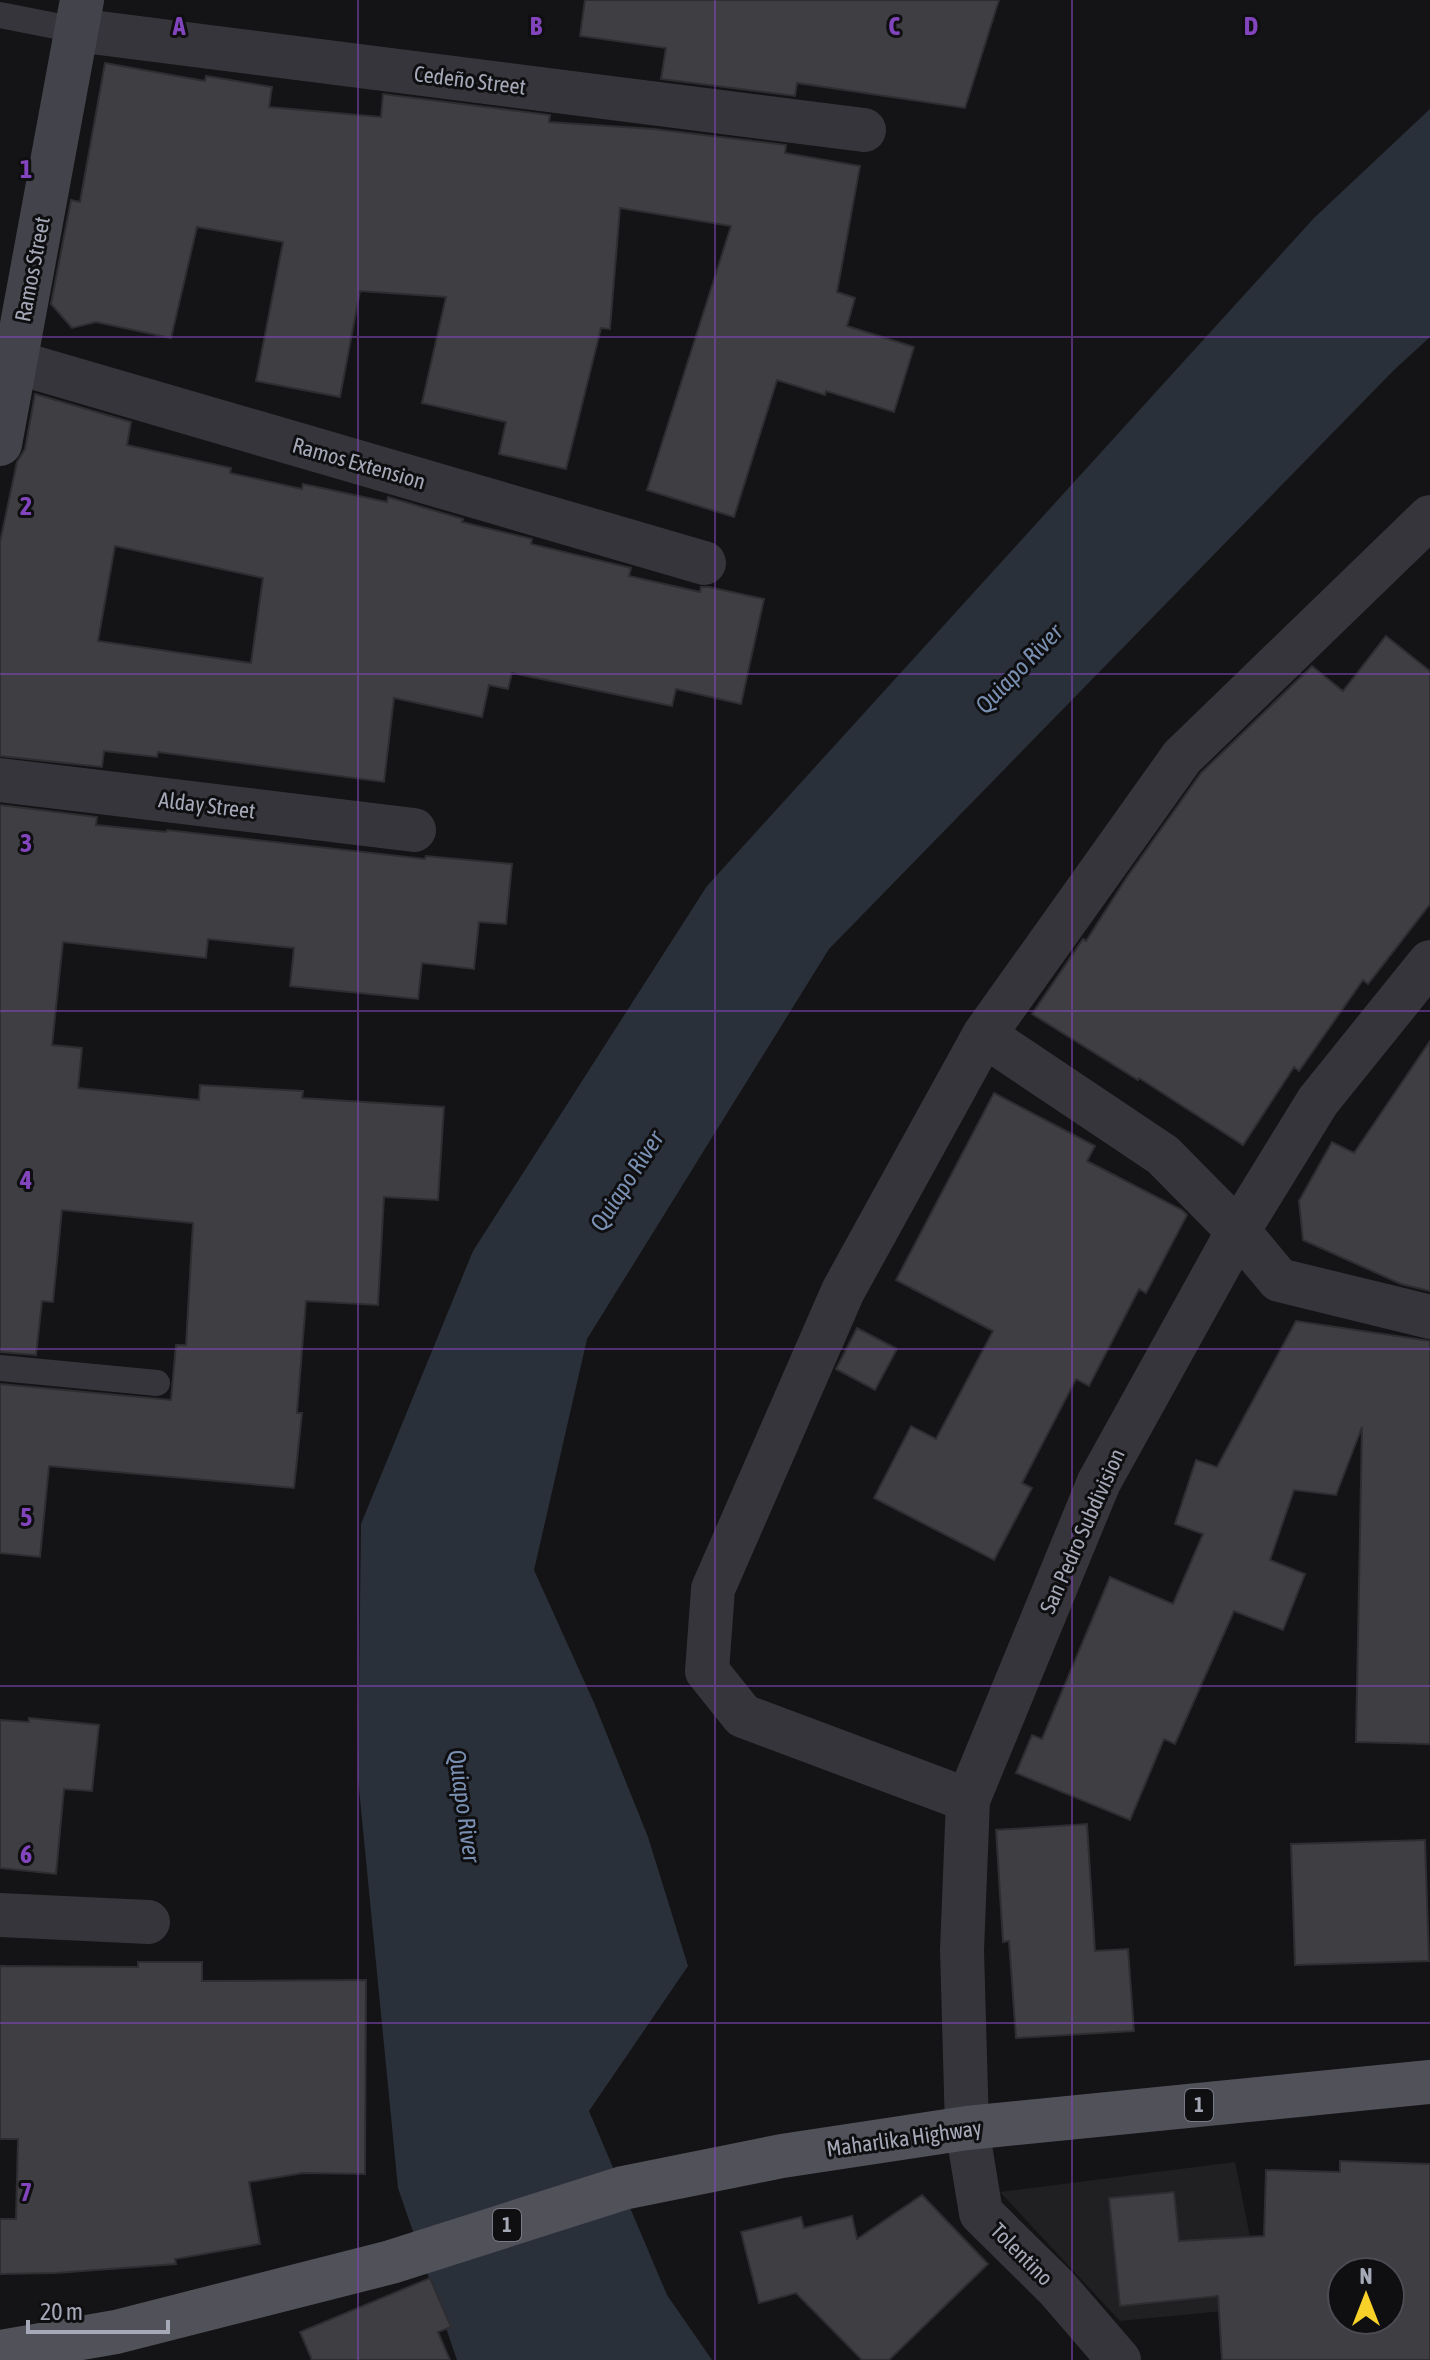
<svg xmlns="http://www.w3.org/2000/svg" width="1430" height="2360" viewBox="0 0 1430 2360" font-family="'Asap Condensed',sans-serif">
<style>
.built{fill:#202023}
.water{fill:#2a303a}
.building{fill:#3e3e43;stroke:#2e2e32;stroke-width:2;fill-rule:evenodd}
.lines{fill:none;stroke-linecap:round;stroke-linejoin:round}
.lane{stroke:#35353b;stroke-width:26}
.street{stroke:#35353b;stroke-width:44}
.secondary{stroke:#43434b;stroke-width:44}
.primary{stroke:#51515a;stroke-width:44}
.grid{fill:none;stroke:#8345bd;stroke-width:2;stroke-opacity:0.55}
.labels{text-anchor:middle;stroke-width:6;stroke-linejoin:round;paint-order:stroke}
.shield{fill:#0f0f11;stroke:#787a85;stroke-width:2}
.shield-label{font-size:20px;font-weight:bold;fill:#a5a8b7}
.street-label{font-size:22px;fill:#a5a8b7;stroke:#0f0f11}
.water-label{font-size:24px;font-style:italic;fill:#7a90b3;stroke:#0f0f11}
.grid-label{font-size:26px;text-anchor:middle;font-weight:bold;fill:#8345bd;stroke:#0f0f11;stroke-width:6;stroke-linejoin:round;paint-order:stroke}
</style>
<rect width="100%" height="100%" fill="#141416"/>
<path class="built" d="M 1235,2162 L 1264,2307 L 1120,2321 L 1000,2192 Z"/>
<path class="water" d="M 1430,109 L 1430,337 L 1394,370 L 829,949 L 587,1339 L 534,1570 L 595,1705 L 648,1837 L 688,1966 L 589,2111 L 667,2295 L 712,2360 L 457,2360 L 398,2188 L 358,1778 L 361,1524 L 473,1251 L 707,886 L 1314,218 Z"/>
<path class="building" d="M 585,0 L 999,0 L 965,108 L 797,83 L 795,96 L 661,79 L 666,48 L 580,36 Z
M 105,63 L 205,81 L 206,76 L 272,87 L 269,107 L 381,117 L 383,94 L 550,115 L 549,122 L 654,129 L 786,145 L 785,153 L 860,166 L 837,292 L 855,298 L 847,326 L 914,347 L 894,412 L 826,391 L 825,395 L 777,380 L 734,517 L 647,490 L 731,226 L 620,208 L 610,329 L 601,328 L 566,469 L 499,454 L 506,422 L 422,403 L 446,297 L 360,291 L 340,397 L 256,381 L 283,242 L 197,227 L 171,338 L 96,322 L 72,328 L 51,304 L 71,200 L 80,202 Z
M 35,394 L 131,422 L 127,445 L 231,468 L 230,473 L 302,489 L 303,484 L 387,502 L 388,497 L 463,519 L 462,522 L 532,539 L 531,544 L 631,568 L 629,576 L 700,592 L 701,587 L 709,587 L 764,599 L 741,704 L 676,689 L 672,706 L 512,673 L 508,689 L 489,685 L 482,717 L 394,698 L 384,782 L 158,752 L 157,757 L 104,751 L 102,767 L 0,756 L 0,542 L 17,462 L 25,449 ZM 115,546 L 263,578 L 251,663 L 98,641 Z
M 1386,636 L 1430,671 L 1430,904 L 1368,984 L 1363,980 L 1299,1071 L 1294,1067 L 1243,1145 L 1139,1078 L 1138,1080 L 1032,1014 L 1083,939 L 1086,941 L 1127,877 L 1201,773 L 1312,666 L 1343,691 Z
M 0,805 L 97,817 L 96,825 L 166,832 L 167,830 L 425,859 L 426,856 L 512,864 L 506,924 L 479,922 L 474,969 L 422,963 L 418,999 L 290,986 L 294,948 L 208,939 L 206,958 L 63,942 L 52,1045 L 82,1048 L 78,1088 L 199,1100 L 200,1085 L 303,1091 L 302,1098 L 444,1107 L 438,1200 L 384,1197 L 378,1305 L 306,1301 L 297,1413 L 302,1413 L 294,1488 L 49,1466 L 40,1557 L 0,1553 L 0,1384 L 171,1400 L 176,1345 L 186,1345 L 193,1223 L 62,1210 L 53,1302 L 42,1301 L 36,1355 L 0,1352 Z
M 1430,1041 L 1430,1291 L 1401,1284 L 1303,1240 L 1299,1201 L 1332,1142 L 1354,1153 Z
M 994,1093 L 1095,1146 L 1087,1161 L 1182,1210 L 1187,1215 L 1146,1293 L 1139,1289 L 1089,1386 L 1076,1379 L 1022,1483 L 1032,1488 L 994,1560 L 874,1498 L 911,1426 L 936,1439 L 993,1331 L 896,1280 Z
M 1296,1321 L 1430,1341 L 1430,1744 L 1356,1742 L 1362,1427 L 1336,1495 L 1294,1490 L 1270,1560 L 1305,1574 L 1283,1630 L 1234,1611 L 1175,1744 L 1164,1739 L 1130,1820 L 1016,1773 L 1032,1735 L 1042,1739 L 1110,1577 L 1173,1604 L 1203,1534 L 1175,1524 L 1196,1460 L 1217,1467 Z
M 857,1328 L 897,1349 L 875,1390 L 836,1369 Z
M 29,1718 L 99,1725 L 92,1791 L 64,1789 L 56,1874 L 0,1868 L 0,1720 L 29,1722 Z
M 1087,1824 L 1095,1951 L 1128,1949 L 1134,2031 L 1016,2038 L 1009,1941 L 1003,1942 L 996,1830 Z
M 1425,1840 L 1429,1961 L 1295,1965 L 1291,1844 Z
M 138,1962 L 202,1962 L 202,1981 L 366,1980 L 365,2174 L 303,2173 L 249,2182 L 260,2244 L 175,2259 L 176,2264 L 56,2273 L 0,2274 L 0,2219 L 16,2219 L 18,2139 L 0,2139 L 0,1966 L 138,1967 Z
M 1340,2161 L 1430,2164 L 1430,2360 L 1222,2360 L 1218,2296 L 1120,2306 L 1109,2198 L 1174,2192 L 1179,2241 L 1264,2236 L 1266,2170 L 1340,2172 ZM 1342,2272 L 1390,2272 L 1390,2320 L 1342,2320 Z
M 922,2195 L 988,2264 L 889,2360 L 862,2360 L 796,2293 L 759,2303 L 741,2232 L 801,2217 L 804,2228 L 852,2216 L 857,2239 Z
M 430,2278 L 451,2327 L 438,2332 L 450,2360 L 312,2360 L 300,2332 Z"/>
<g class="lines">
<path class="lane" d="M 0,15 L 76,30
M 0,1368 L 157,1383"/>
<path class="street" d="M 76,30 L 864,130
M 15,362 L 704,563
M 0,780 L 414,830
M 984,1035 L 1163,1155 L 1238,1231 L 1279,1280 L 1430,1317
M 968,1800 L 743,1716 L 707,1671 L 713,1589 L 843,1291 L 984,1035 L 1182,757 L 1430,517
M 0,1915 L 148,1922
M 1119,2360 L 1056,2287 L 981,2213 L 967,2128 L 962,1950 L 968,1800 L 1099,1482 L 1238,1231 L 1318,1101 L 1430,962"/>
<path class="secondary" d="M 0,444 L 82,0"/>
<path class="primary" d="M 0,2352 L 116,2332 L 391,2262 L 623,2188 L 782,2156 L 967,2128 L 1430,2082"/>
</g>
<path class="grid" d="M 358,0 L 358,2360M 715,0 L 715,2360M 1072,0 L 1072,2360M 0,337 L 1430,337M 0,674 L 1430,674M 0,1011 L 1430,1011M 0,1349 L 1430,1349M 0,1686 L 1430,1686M 0,2023 L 1430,2023"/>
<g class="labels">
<g class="shield">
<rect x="1185" y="2089" width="28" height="32" rx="6"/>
<rect x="493" y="2209" width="28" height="32" rx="6"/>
</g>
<g class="shield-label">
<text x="1199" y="2112">1</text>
<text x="507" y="2232">1</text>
</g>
<g class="street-label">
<text transform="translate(470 80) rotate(7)" y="8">Cedeño Street</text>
<text transform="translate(32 269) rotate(-79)" y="8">Ramos Street</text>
<text transform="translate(359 463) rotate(16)" y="8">Ramos Extension</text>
<text transform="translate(207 805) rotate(7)" y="8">Alday Street</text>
<text transform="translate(1082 1531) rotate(-66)" y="8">San Pedro Subdivision</text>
<text transform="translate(904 2138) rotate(-8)" y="8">Maharlika Highway</text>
<text transform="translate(1022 2254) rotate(45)" y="8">Tolentino</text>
</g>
<g class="water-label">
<text transform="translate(1019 669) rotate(-46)" y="8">Quiapo River</text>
<text transform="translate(627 1181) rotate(-57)" y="8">Quiapo River</text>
<text transform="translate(464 1806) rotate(82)" y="8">Quiapo River</text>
</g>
</g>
<g class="grid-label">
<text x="179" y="35">A</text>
<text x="536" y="35">B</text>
<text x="894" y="35">C</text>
<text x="1251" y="35">D</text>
<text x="26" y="178">1</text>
<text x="26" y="515">2</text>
<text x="26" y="852">3</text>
<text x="26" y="1189">4</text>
<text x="26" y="1526">5</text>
<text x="26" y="1863">6</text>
<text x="26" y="2201">7</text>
</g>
<g transform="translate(1366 2296)"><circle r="38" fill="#0f0f11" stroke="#4b4c53" stroke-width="2"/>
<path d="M0-6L14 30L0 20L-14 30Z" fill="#f9d229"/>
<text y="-12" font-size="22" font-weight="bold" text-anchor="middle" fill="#a5a8b7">N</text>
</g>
<path d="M28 2320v12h140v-12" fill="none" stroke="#a5a8b7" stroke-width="4"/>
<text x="40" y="2320" font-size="24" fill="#a5a8b7" stroke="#0f0f11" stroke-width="6" paint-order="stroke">20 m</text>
</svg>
